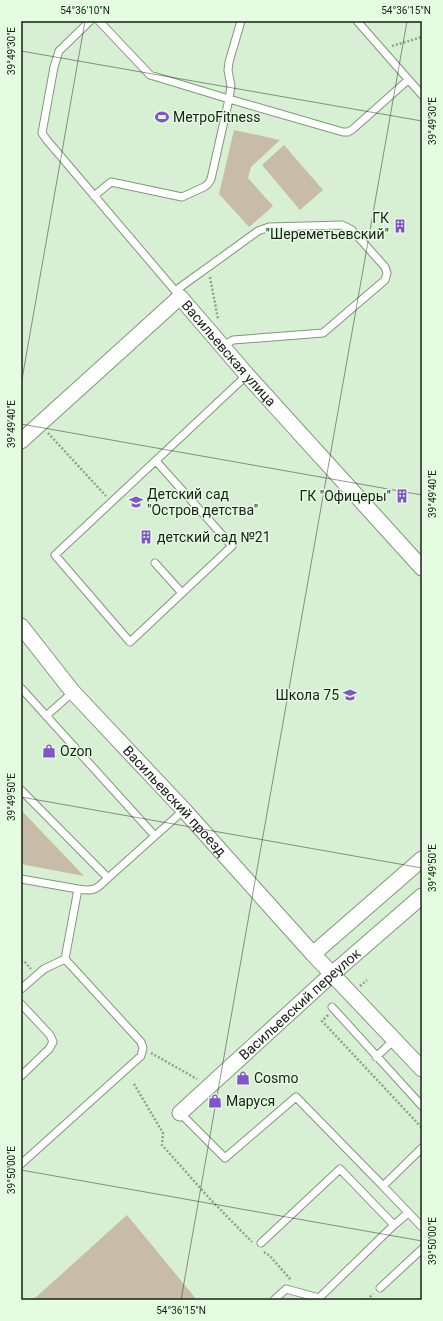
<svg xmlns="http://www.w3.org/2000/svg" width="443" height="1321" viewBox="0 0 443 1321" font-family="Roboto,sans-serif">
<style>
.green{fill:#c8bba8}
.lines{fill:none;stroke-linecap:round;stroke-linejoin:round}
.lane-casing{stroke:#81977d;stroke-width:9}
.street-casing{stroke:#81977d;stroke-width:17}
.path{stroke:#8fa28c;stroke-width:2.5;stroke-dasharray:2 2;stroke-linecap:butt}
.lane{stroke:#fff;stroke-width:7}
.street{stroke:#fff;stroke-width:15}
.ticks{fill:none;stroke:#172016;stroke-width:1;stroke-opacity:0.45}
.labels{text-anchor:middle;stroke-width:3;stroke-linejoin:round;paint-order:stroke}
.poi-label{font-size:14px;fill:#172016;stroke:#e4fce0;text-anchor:start}
.street-label{font-size:14px;fill:#172016;stroke:#e4fce0}
.neatline{fill:none;stroke:#172016;stroke-width:1.5}
.ticks-label{font-size:10px;text-anchor:middle;fill:#172016}
</style>
<rect width="100%" height="100%" fill="#d7efd3"/>
<path class="green" d="M 234,130 L 280,140 L 251,167 L 248,178 L 273,206 L 249,227 L 219,194 Z
M 284,145 L 323,190 L 300,210 L 262,165 Z
M 21,810 L 84,876 L 21,864 Z
M 127,1215 L 197,1300 L 33,1300 Z"/>
<g class="lines">
<g class="lane-casing">
<path id="lane" d="M 90,21 L 59,51 L 54,67 L 42,133 L 46,139 L 177,293
M 241,21 L 229,62 L 228,70 L 231,86 L 229,99 L 343,132 L 348,132 L 353,129 L 408,80
M 357,21 L 422,95
M 94,196 L 111,182 L 182,197 L 204,187 L 208,184 L 211,179 L 229,99 L 150,75 L 99,21
M 175,291 L 258,231 L 269,227 L 342,225 L 352,230 L 385,267 L 387,273 L 385,280 L 323,333 L 233,340 L 223,346
M 156,461 L 232,546 L 130,642 L 55,555 C 119,495 183,435 247,375
M 155,563 L 182,593
M 21,688 L 155,836
M 46,716 L 73,692
M 21,790 L 108,878 L 184,810
M 21,879 L 78,889
M 65,959 L 78,889 C 94,892 97,889 108,878
M 21,989 L 44,969 L 65,959
M 21,1004 L 50,1035 L 53,1042 L 49,1049 L 21,1076
M 332,1007 L 422,1106
M 376,1057 L 394,1040
M 180,1113 L 225,1158 L 296,1097 L 383,1186
M 422,1148 L 383,1186 L 422,1227
M 21,1164 L 141,1056 L 143,1048 L 141,1042 L 65,959
M 394,1225 L 408,1213
M 261,1243 L 340,1169 L 394,1225 L 319,1298 L 286,1289 L 274,1300
M 380,1288 L 422,1249"/>
</g>
<g class="street-casing">
<g id="street">
<path id="s1" d="M 21,441 L 180,297 L 247,375 L 422,568"/>
<path id="s2" d="M 21,626 L 72,691 L 184,810 L 313,954 L 422,1069"/>
<path d="M 313,954 L 422,859"/>
<path id="s3" d="M 180,1113 L 332,974 L 422,896"/>
</g>
</g>
<path class="path" d="M 392,46 L 422,37
M 210,277 L 218,319
M 48,433 L 106,496
M 21,961 L 24,961 L 31,969
M 360,986 L 367,980
M 328,1015 L 322,1021 L 422,1128
M 151,1053 L 197,1079
M 134,1084 L 163,1133 L 162,1145 L 210,1199 L 252,1242
M 264,1252 L 270,1256 L 291,1280
M 367,1300 L 373,1294"/>
<use href="#lane" class="lane"/>
<use href="#street" class="street"/>
</g>
<path class="ticks" d="M 21,51 L 422,121M 21,385 L 85,21M 21,424 L 422,495M 21,797 L 422,868M 21,1170 L 422,1241M 181,1300 L 407,21"/>
<defs>
<g id="stadium-bare" transform="scale(1.08)"><path d="M0-5a6.5 5 0 1 0 0 10a6.5 5 0 1 0 0-10ZM-3.5-1.8h7v3.6h-7Z" fill="#8353cb" stroke="#e4fce0" stroke-width="2.5" paint-order="stroke"/></g>
<g id="building-bare" transform="scale(1.08)"><path d="M-4-6H4V6H1V3H-1V6H-4ZM-2.5-4.3h1.7v1.8h-1.7ZM.8-4.3h1.7v1.8H.8ZM-2.5-1h1.7V.8h-1.7ZM.8-1h1.7V.8H.8Z" fill="#8353cb" stroke="#e4fce0" stroke-width="2.5" paint-order="stroke"/></g>
<g id="school-bare" transform="scale(1.08)"><path d="M0-5L7-2L0 1L-7-2ZM-4 1L0 2.5L4 1V4Q0 6-4 4Z" fill="#8353cb" stroke="#e4fce0" stroke-width="2.5" paint-order="stroke"/></g>
<g id="shop-bare" transform="scale(1.08)"><path d="M-5-2.5h2.3a2.7 3.5 0 0 1 5.4 0H5L5.5 6h-11ZM-1.5-2.5h3a1.5 2.3 0 0 0-3 0Z" fill="#8353cb" stroke="#e4fce0" stroke-width="2.5" paint-order="stroke"/></g>
</defs>
<g fill-rule="evenodd">
<use href="#stadium-bare" x="162" y="117"/>
<use href="#building-bare" x="400" y="226"/>
<use href="#building-bare" x="402" y="496"/>
<use href="#school-bare" x="136" y="502"/>
<use href="#building-bare" x="146" y="537"/>
<use href="#school-bare" x="350" y="695"/>
<use href="#shop-bare" x="49" y="751"/>
<use href="#shop-bare" x="243" y="1078"/>
<use href="#shop-bare" x="215" y="1101"/>
</g>
<g class="labels">
<g class="poi-label">
<text x="173" y="122">МетроFitness</text>
<text x="389" y="223" text-anchor="end">ГК<tspan x="389" dy="16">"Шереметьевский"</tspan></text>
<text x="147" y="499">Детский сад<tspan x="147" dy="16">"Остров детства"</tspan></text>
<text x="391" y="501" text-anchor="end">ГК "Офицеры"</text>
<text x="157" y="542">детский сад №21</text>
<text x="339" y="700" text-anchor="end">Школа 75</text>
<text x="60" y="756">Ozon</text>
<text x="254" y="1083">Cosmo</text>
<text x="226" y="1106">Маруся</text>
</g>
<g class="street-label">
<text dy="5" stroke="none"><textPath href="#s1" startOffset="289">Васильевская улица</textPath></text>
<text dy="5" stroke="none"><textPath href="#s2" startOffset="233">Васильевский проезд</textPath></text>
<text dy="5" stroke="none"><textPath href="#s3" startOffset="162">Васильевский переулок</textPath></text>
</g>
</g>
<rect width="443" height="1321" fill="none" stroke="#e4fce0" stroke-width="44"/>
<rect x="22" y="22" width="399" height="1277" class="neatline"/>
<g class="ticks-label">
<text x="85" y="14">54°36'10"N</text>
<text x="406" y="14">54°36'15"N</text>
<text transform="translate(11 51) rotate(-90)" y="4">39°49'30"E</text>
<text transform="translate(432 121) rotate(-90)" y="4">39°49'30"E</text>
<text transform="translate(11 424) rotate(-90)" y="4">39°49'40"E</text>
<text transform="translate(432 494) rotate(-90)" y="4">39°49'40"E</text>
<text transform="translate(11 797) rotate(-90)" y="4">39°49'50"E</text>
<text transform="translate(432 868) rotate(-90)" y="4">39°49'50"E</text>
<text transform="translate(11 1170) rotate(-90)" y="4">39°50'00"E</text>
<text transform="translate(432 1241) rotate(-90)" y="4">39°50'00"E</text>
<text x="181" y="1314">54°36'15"N</text>
</g>
</svg>
